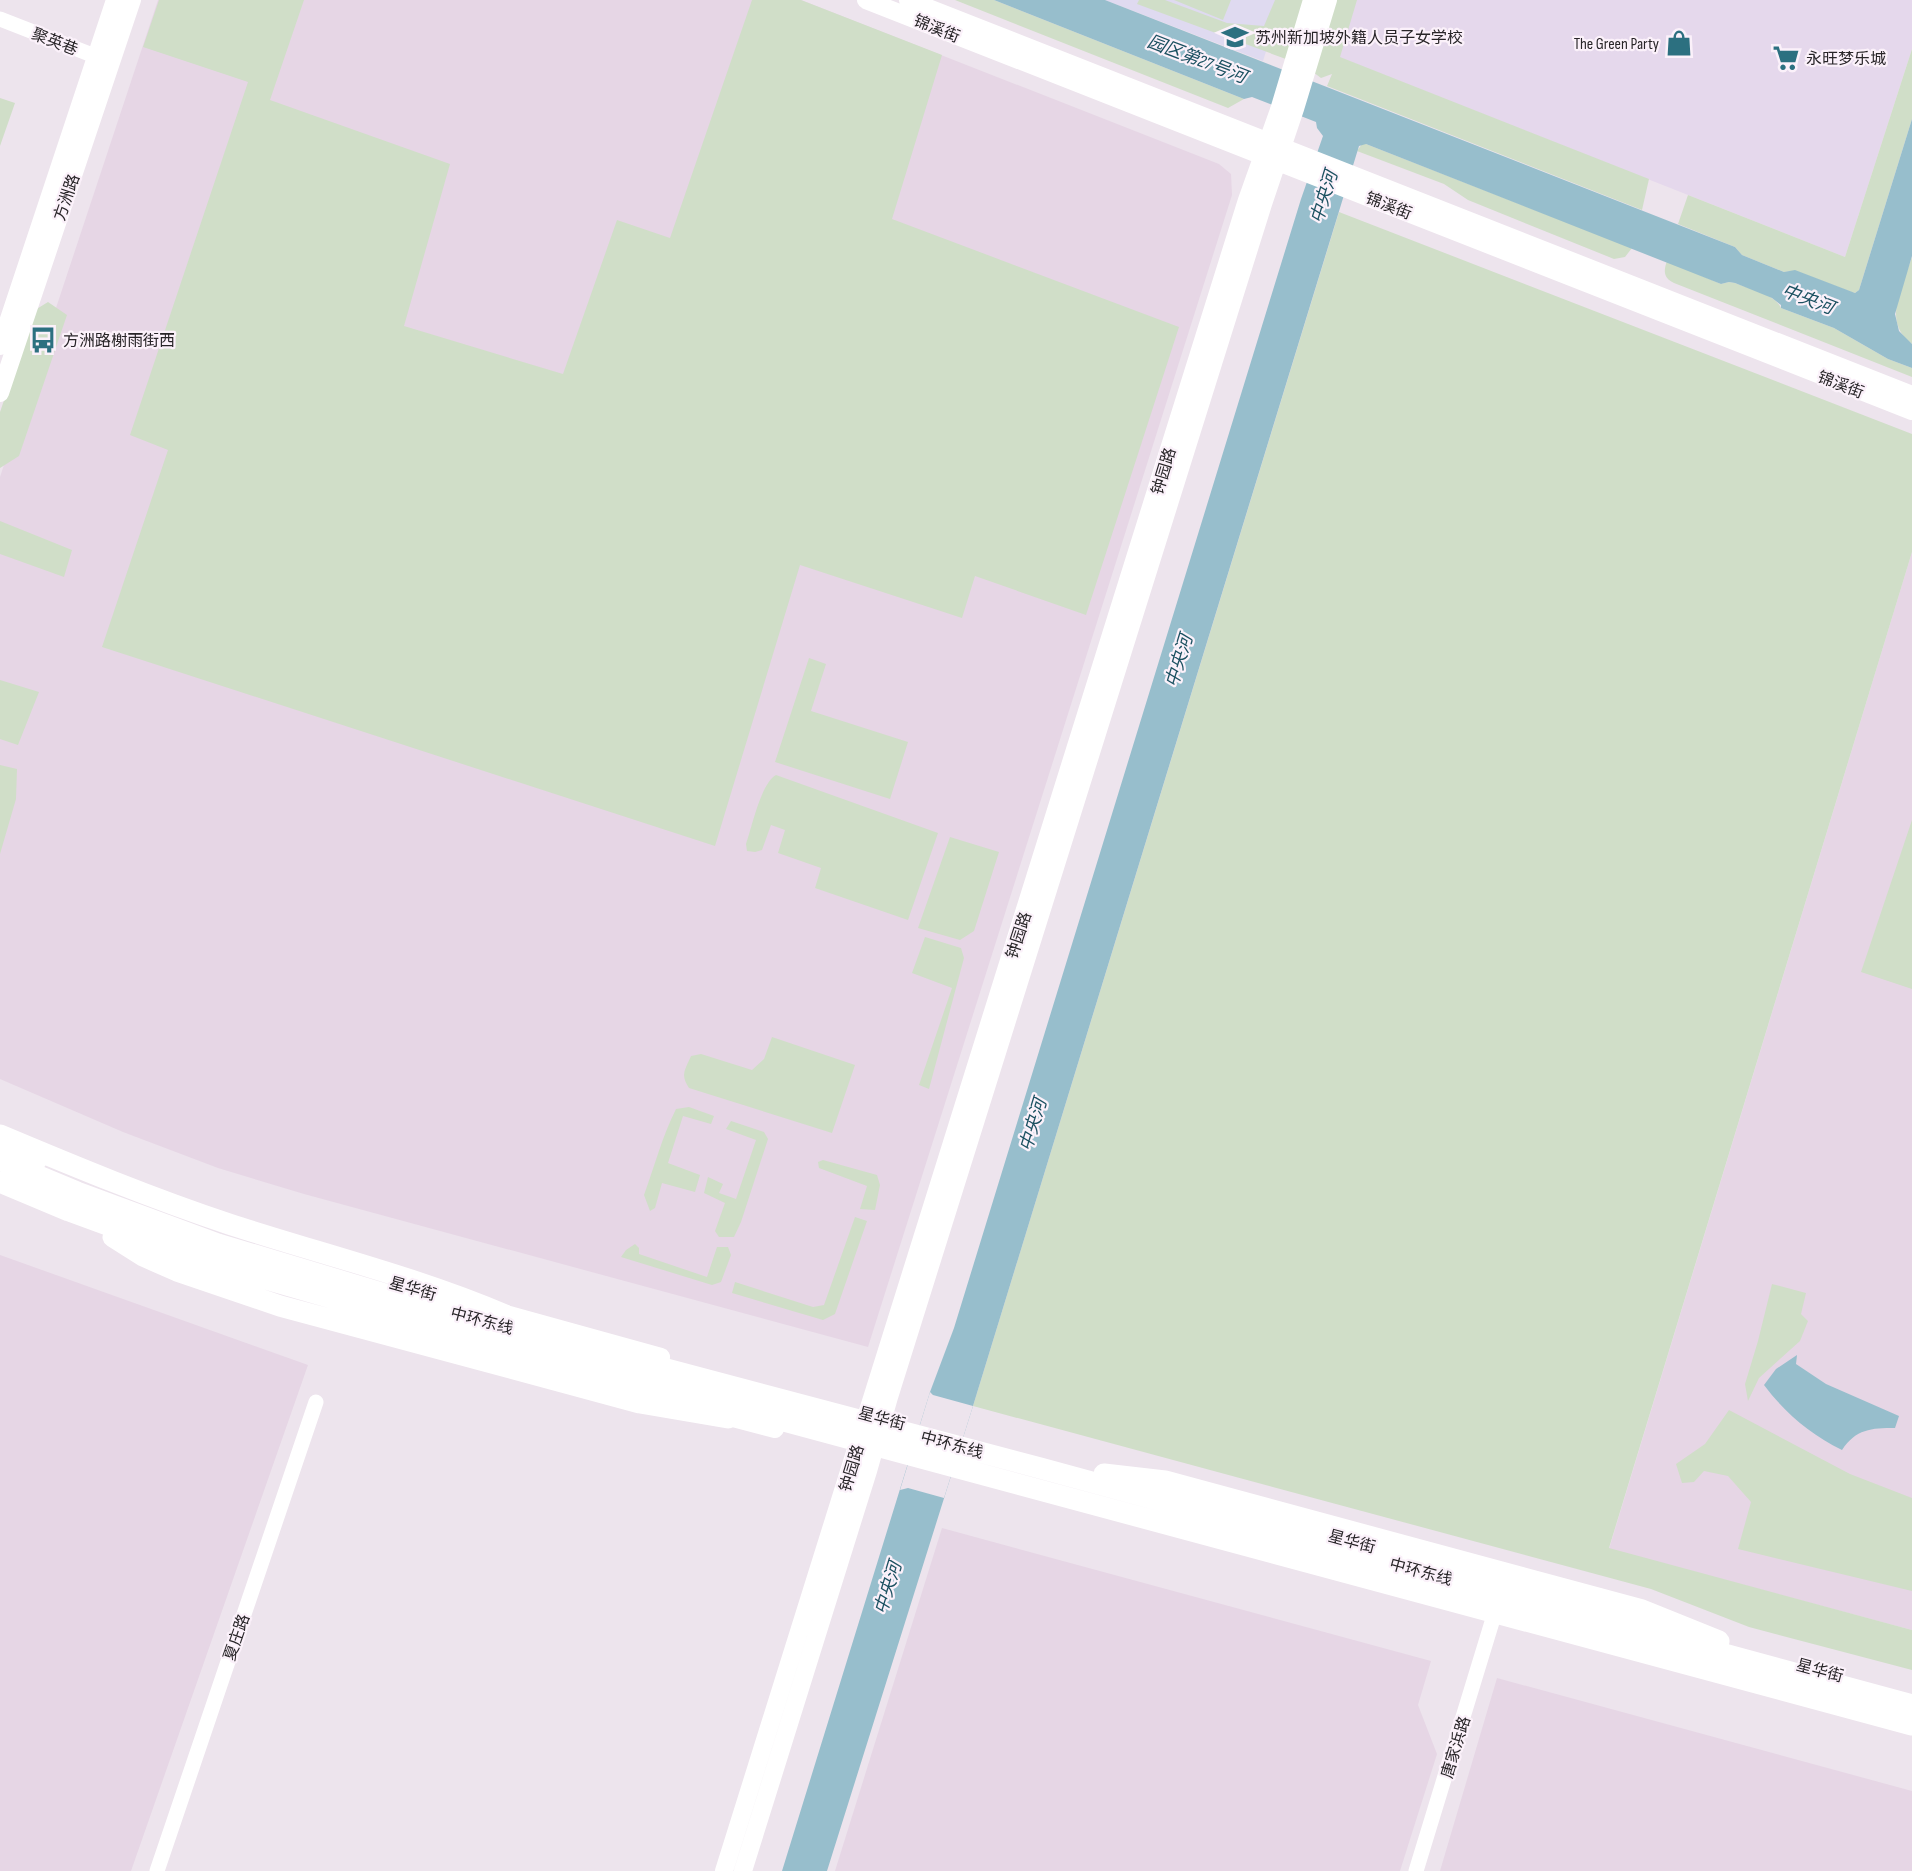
<svg xmlns="http://www.w3.org/2000/svg" width="1912" height="1871" viewBox="0 0 1912 1871" font-family="'Sofia Sans Condensed','Noto Sans SC',sans-serif">
<style>
.commercial{fill:#e5d8ec}
.built{fill:#e6d6e5}
.education{fill:#dfdaf0}
.green{fill:#d0dec8}
.water{fill:#97becc}
.pier{fill:#ede4ed}
.lines{fill:none;stroke-linecap:round;stroke-linejoin:round}
.minor{stroke:#fff;stroke-width:15}
.major{stroke:#fff;stroke-width:18}
.highway{stroke:#fff;stroke-width:21}
.labels{text-anchor:middle;stroke-width:4.5;stroke-linejoin:round;paint-order:stroke}
.street-label{font-size:16px;fill:#282528;stroke:#fbf1fa}
.poi-label{font-size:16px;fill:#282528;stroke:#fbf1fa;text-anchor:start}
.water-label{font-size:18px;font-style:italic;fill:#1c5161;stroke:#fbf1fa}
</style>
<rect width="100%" height="100%" fill="#ede4ed"/>
<path class="commercial" d="M 1353,0 L 1912,0 L 1912,49 L 1845,257 L 1336,56 Z"/>
<path class="built" d="M 158,0 L 801,0 L 1219,164 L 1231,174 L 1232,195 L 868,1347 L 304,1194 L 218,1168 L 123,1132 L 0,1079 L 0,477 Z
M 1912,552 L 1912,1630 L 1609,1549 Z
M 0,1255 L 308,1365 L 131,1871 L 0,1871 Z
M 942,1528 L 1431,1661 L 1418,1705 L 1437,1754 L 1400,1871 L 835,1871 Z
M 1497,1678 L 1912,1791 L 1912,1871 L 1440,1871 Z"/>
<path class="education" d="M 1105,0 L 1282,0 L 1263,61 Z"/>
<path class="green" d="M 159,0 L 304,0 L 270,100 L 450,164 L 404,326 L 563,374 L 617,220 L 670,238 L 752,0 L 801,0 L 942,55 L 892,219 L 1179,327 L 1086,615 L 975,576 L 962,618 L 800,565 L 715,846 L 102,647 L 168,450 L 130,435 L 248,82 L 143,47 Z
M 955,0 L 994,0 L 1244,99 L 1228,108 Z
M 1139,0 L 1165,0 L 1227,23 L 1264,26 L 1275,0 L 1312,0 L 1294,62 L 1137,4 Z
M 1174,0 L 1231,0 L 1223,20 Z
M 1334,0 L 1357,0 L 1340,57 L 1649,179 L 1642,210 L 1327,86 L 1332,74 L 1321,78 L 1313,72 Z
M 1912,49 L 1912,119 L 1859,290 L 1855,293 L 1851,292 L 1796,271 L 1784,272 L 1774,268 L 1742,255 L 1735,247 L 1678,224 L 1688,195 L 1845,257 Z
M 0,98 L 15,103 L 0,146 Z
M 1362,144 L 1366,144 L 1632,248 L 1625,257 L 1614,259 L 1468,200 L 1444,184 L 1357,151 Z
M 1339,212 L 1912,434 L 1912,552 L 1609,1548 L 1912,1630 L 1912,1670 L 1749,1627 L 1651,1589 L 973,1406 Z
M 1912,257 L 1912,344 C 1881,322 1903,285 1912,257 Z
M 1667,261 L 1721,284 L 1729,282 L 1735,283 C 1749,289 1775,294 1781,308 L 1834,328 L 1888,359 L 1912,368 L 1912,377 L 1674,283 C 1664,278 1663,272 1667,261 Z
M 48,302 L 67,315 L 19,456 L 0,468 L 0,412 L 35,310 Z
M 0,521 L 72,550 L 64,577 L 0,554 Z
M 809,658 L 826,664 L 811,711 L 908,742 L 890,799 L 775,762 Z
M 0,680 L 39,692 L 18,745 L 0,739 Z
M 0,765 L 17,769 L 16,799 L 0,854 Z
M 776,775 L 938,833 L 908,920 L 815,888 L 821,868 L 778,853 L 785,830 L 771,825 L 762,850 L 755,852 L 747,851 L 746,844 C 752,827 761,783 776,775 Z
M 1912,820 L 1912,989 L 1861,972 Z
M 950,837 L 999,852 L 974,931 L 960,940 L 918,928 Z
M 925,937 L 961,948 L 964,958 L 929,1089 L 919,1085 L 952,988 L 912,973 Z
M 772,1037 L 855,1065 L 832,1133 L 689,1088 C 680,1075 685,1070 691,1056 L 701,1054 L 752,1070 L 764,1059 Z
M 689,1107 L 714,1116 L 711,1124 L 683,1116 L 668,1163 L 700,1175 L 695,1192 L 662,1183 L 655,1208 L 650,1211 L 644,1195 C 655,1165 662,1137 676,1109 Z
M 731,1121 L 764,1132 L 768,1139 L 741,1222 L 734,1237 L 719,1237 L 715,1231 L 725,1203 L 704,1193 L 708,1177 L 723,1184 L 719,1193 L 736,1199 L 756,1140 L 726,1129 Z
M 823,1160 L 877,1175 L 880,1185 L 875,1210 L 860,1209 L 867,1186 L 819,1168 L 818,1162 Z
M 855,1217 L 867,1221 L 835,1314 L 823,1320 L 732,1293 L 735,1282 L 813,1307 L 824,1305 Z
M 635,1244 L 639,1248 L 639,1254 L 707,1277 L 717,1247 L 728,1247 L 731,1255 L 721,1282 L 712,1285 L 621,1257 L 626,1250 Z
M 1772,1284 L 1806,1293 L 1801,1314 L 1808,1321 L 1800,1341 L 1759,1378 L 1748,1401 L 1745,1384 L 1758,1341 Z
M 1729,1410 L 1850,1474 L 1912,1498 L 1912,1591 L 1738,1549 L 1751,1502 L 1728,1476 L 1704,1471 L 1694,1482 L 1682,1483 L 1676,1464 L 1705,1444 Z"/>
<path class="water" d="M 994,0 L 1105,0 L 1735,247 L 1742,255 L 1774,268 L 1784,272 L 1795,270 L 1855,293 L 1859,290 L 1912,119 L 1912,256 L 1895,314 L 1899,331 L 1912,344 L 1912,368 L 1888,359 L 1834,328 L 1781,308 L 1781,305 L 1772,298 L 1735,283 L 1729,282 L 1721,284 L 1366,144 L 1359,146 L 973,1406 L 827,1871 L 782,1871 L 930,1392 L 954,1328 L 1301,199 L 1323,136 L 1317,128 L 1316,122 L 1252,97 L 1244,99 Z
M 1797,1355 L 1796,1364 L 1826,1384 L 1899,1416 L 1895,1428 C 1871,1428 1856,1429 1842,1450 C 1810,1434 1786,1414 1764,1385 L 1776,1369 Z"/>
<path class="pier" d="M 930,1392 L 933,1395 L 973,1406 L 944,1498 L 908,1488 L 900,1490 Z"/>
<g class="lines">
<path class="minor" d="M 0,19 L 105,60
M 157,1871 L 316,1402
M 1416,1871 L 1492,1622"/>
<path class="major" d="M 866,0 L 1912,411
M 908,0 L 1912,395
M 0,346 L 115,0
M 0,393 L 132,0
M 0,1147 L 37,1162
M 491,1310 L 661,1357
M 714,1413 L 775,1429
M 724,1871 L 1247,200 L 1279,110 L 1312,0
M 743,1871 L 868,1471 L 889,1397 L 1263,204 L 1295,109 L 1328,0"/>
<path class="highway" d="M 0,1135 C 76,1167 151,1198 229,1224 C 321,1254 416,1277 505,1315
M 0,1160 L 77,1192 L 218,1244 L 395,1297 L 1040,1468 L 1912,1705
M 0,1182 L 69,1211 L 211,1263 L 390,1315 L 1912,1725
M 113,1237 L 143,1256 L 177,1271 L 280,1306 L 640,1403 L 728,1418
M 1104,1474 L 1165,1481 L 1642,1610 L 1719,1641"/>
</g>
<defs>
<g id="school-bare" transform="scale(2.07)"><path d="M0-5L7-2L0 1L-7-2ZM-4 1L0 2.5L4 1V4Q0 6-4 4Z" fill="#2c7080" stroke="#fbf1fa" stroke-width="2.5" paint-order="stroke"/></g>
<g id="shop-bare" transform="scale(2.07)"><path d="M-5-2.5h2.3a2.7 3.5 0 0 1 5.4 0H5L5.5 6h-11ZM-1.5-2.5h3a1.5 2.3 0 0 0-3 0Z" fill="#2c7080" stroke="#fbf1fa" stroke-width="2.5" paint-order="stroke"/></g>
<g id="supermarket-bare" transform="scale(2.07)"><path d="M-6-5.5h2.5l.6 2H6L4.5 2H-2.5L-4.4-4H-6ZM-1.5 3.2a1.3 1.3 0 1 0 .1 0ZM3 3.2a1.3 1.3 0 1 0 .1 0Z" fill="#2c7080" stroke="#fbf1fa" stroke-width="2.5" paint-order="stroke"/></g>
<g id="bus-bare" transform="scale(2.07)"><path d="M-5-6H5V4H4V6H2V4H-2V6H-4V4H-5ZM-3.5-4V0h7V-4ZM-3.5 1.2v1.5H-2V1.2ZM2 1.2v1.5H3.5V1.2Z" fill="#2c7080" stroke="#fbf1fa" stroke-width="2.5" paint-order="stroke"/></g>
</defs>
<g fill-rule="evenodd">
<use href="#school-bare" x="1235" y="37"/>
<use href="#shop-bare" x="1679" y="43"/>
<use href="#supermarket-bare" x="1786" y="58"/>
<use href="#bus-bare" x="43" y="340"/>
</g>
<g class="labels">
<g class="street-label">
<text transform="translate(937 28) rotate(22)" y="6">锦溪街</text>
<text transform="translate(55 41) rotate(21)" y="6">聚英巷</text>
<text transform="translate(66 197) rotate(-71)" y="6">方洲路</text>
<text transform="translate(1389 205) rotate(21)" y="6">锦溪街</text>
<text transform="translate(1841 384) rotate(21)" y="6">锦溪街</text>
<text transform="translate(1163 471) rotate(-73)" y="6">钟园路</text>
<text transform="translate(1018 935) rotate(-72)" y="6">钟园路</text>
<text transform="translate(413 1288) rotate(16)" y="6">星华街</text>
<text transform="translate(482 1320) rotate(15)" y="6">中环东线</text>
<text transform="translate(882 1418) rotate(15)" y="6">星华街</text>
<text transform="translate(952 1444) rotate(15)" y="6">中环东线</text>
<text transform="translate(851 1468) rotate(-73)" y="6">钟园路</text>
<text transform="translate(1352 1541) rotate(15)" y="6">星华街</text>
<text transform="translate(1421 1571) rotate(15)" y="6">中环东线</text>
<text transform="translate(236 1637) rotate(-71)" y="6">夏庄路</text>
<text transform="translate(1820 1670) rotate(15)" y="6">星华街</text>
<text transform="translate(1455 1747) rotate(-73)" y="6">唐家浜路</text>
</g>
<g class="poi-label">
<text x="1255" y="43">苏州新加坡外籍人员子女学校</text>
<text x="1659" y="49" text-anchor="end">The Green Party</text>
<text x="1806" y="64">永旺梦乐城</text>
<text x="63" y="346">方洲路榭雨街西</text>
</g>
<g class="water-label">
<text transform="translate(1197 59) rotate(21)" y="6">园区第27号河</text>
<text transform="translate(1324 197) rotate(-73)" y="6">中央河</text>
<text transform="translate(1808 299) rotate(21)" y="6">中央河</text>
<text transform="translate(1179 661) rotate(-73)" y="6">中央河</text>
<text transform="translate(1033 1125) rotate(-73)" y="6">中央河</text>
<text transform="translate(888 1588) rotate(-73)" y="6">中央河</text>
</g>
</g>
</svg>
